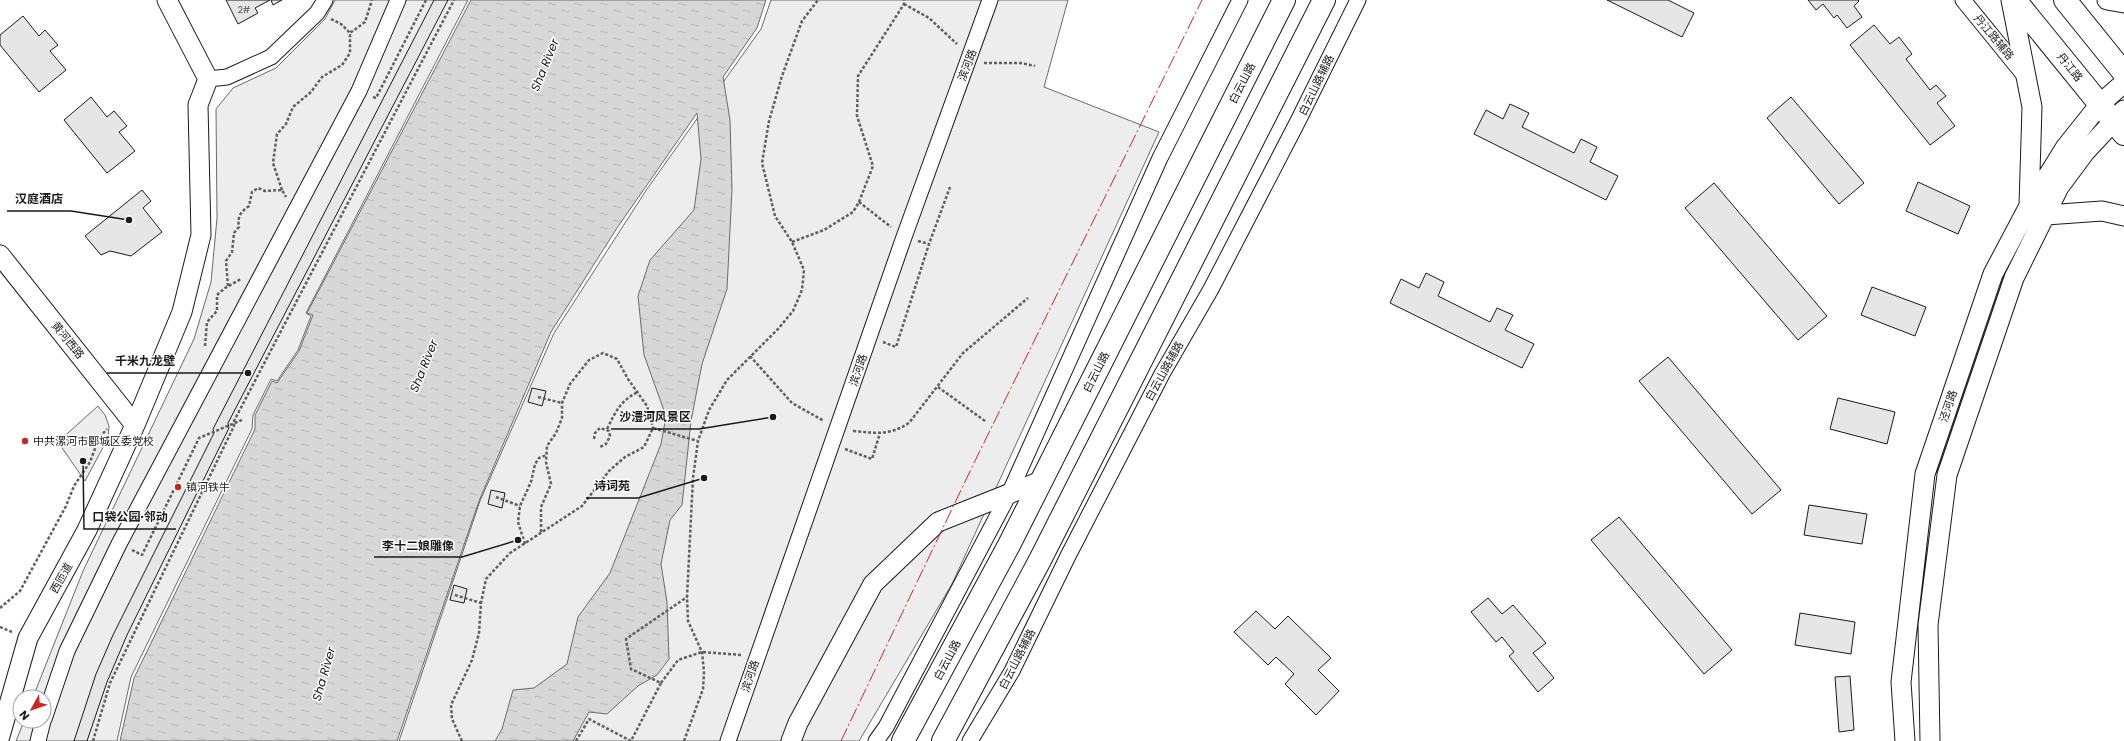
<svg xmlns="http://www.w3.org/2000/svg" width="2124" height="741" viewBox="0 0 2124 741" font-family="Poppins,'Noto Sans SC',sans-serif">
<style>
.built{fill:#ededed;stroke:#6a6a6a}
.water{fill:url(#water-ripples);stroke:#6a6a6a}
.building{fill:#e6e6e6;stroke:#1a1a1a}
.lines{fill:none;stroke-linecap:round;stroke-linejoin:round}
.minor-casing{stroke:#1a1a1a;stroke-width:17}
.tertiary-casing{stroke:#1a1a1a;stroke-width:21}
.trunk-casing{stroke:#1a1a1a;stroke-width:24}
.path{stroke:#5f5f5f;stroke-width:2.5;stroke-dasharray:3 2;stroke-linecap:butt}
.minor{stroke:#fff;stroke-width:15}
.tertiary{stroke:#fff;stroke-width:19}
.trunk{stroke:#fff;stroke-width:22}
.power{stroke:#c62828;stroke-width:1;stroke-dasharray:14 3 2 3;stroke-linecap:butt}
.poi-dot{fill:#c62828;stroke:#fff;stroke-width:1.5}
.labels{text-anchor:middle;stroke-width:3;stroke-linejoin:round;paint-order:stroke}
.number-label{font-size:9px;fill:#4d4d4d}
.street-label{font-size:11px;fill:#1a1a1a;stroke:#fff}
.poi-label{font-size:11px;fill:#1a1a1a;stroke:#fff;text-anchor:start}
.water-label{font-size:12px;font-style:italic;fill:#1a1a1a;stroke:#fff}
.leader{fill:none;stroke:#1a1a1a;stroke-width:1.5}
.callout-dot{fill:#1a1a1a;stroke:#fff;stroke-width:1.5}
.callout-label{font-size:12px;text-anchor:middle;font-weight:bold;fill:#1a1a1a;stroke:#fff;stroke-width:3;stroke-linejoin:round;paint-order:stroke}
</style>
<defs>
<pattern id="water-ripples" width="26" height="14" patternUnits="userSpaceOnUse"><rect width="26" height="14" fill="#d7d7d7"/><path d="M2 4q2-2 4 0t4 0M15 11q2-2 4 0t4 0" fill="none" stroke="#b8b8b8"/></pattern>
</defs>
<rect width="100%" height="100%" fill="#fff"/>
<path class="built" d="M 335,0 L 468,0 L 306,313 L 311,316 L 298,350 L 277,381 L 271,379 L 253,415 L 252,429 L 131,677 L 117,741 L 16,741 L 24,721 L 44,721 L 44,697 L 33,697 L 83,571 L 194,339 L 211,282 L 217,218 L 216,109 L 233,88 L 276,68 L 325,19 Z
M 771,0 L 1068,0 L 1044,87 L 1159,132 L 952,584 L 859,741 L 399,741 L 480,501 L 554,333 L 647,189 L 761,29 Z
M 98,406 L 105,415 L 109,426 L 108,438 L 85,481 L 58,442 Z"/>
<path class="water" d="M 471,0 L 766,0 L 757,28 L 723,77 L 730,120 L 732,189 L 727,289 L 702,364 L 691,421 L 682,505 L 670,520 L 661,564 L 667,602 L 669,659 L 657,675 L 638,686 L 607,714 L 589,712 L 573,741 L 495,741 L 502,729 L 513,690 L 534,688 L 567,664 L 578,617 L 610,573 L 661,444 L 666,416 L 644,355 L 638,296 L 650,260 L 694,210 L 701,159 L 697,113 L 617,228 L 551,332 L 479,501 L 397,741 L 120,741 L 134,678 L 255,429 L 255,415 L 272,381 L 277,383 L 299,351 L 313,315 L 307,313 Z"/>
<path class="building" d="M 226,0 L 270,0 L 255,8 L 258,13 L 238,24 Z
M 271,0 L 282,0 L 273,5 Z
M 434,0 L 448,0 L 228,423 L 229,428 L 127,635 L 107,682 L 87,741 L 74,741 L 96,674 L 113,635 L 214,433 L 213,429 Z
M 1607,0 L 1668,0 L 1694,13 L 1682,37 Z
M 1808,0 L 1858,0 L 1859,1 L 1854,6 L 1862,17 L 1847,28 L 1837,15 L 1834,18 L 1823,4 L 1816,10 Z
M 23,16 L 39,36 L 45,30 L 58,45 L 50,51 L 66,70 L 39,92 L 0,45 L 0,35 Z
M 1874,25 L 1890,44 L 1899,37 L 1912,54 L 1906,59 L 1930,90 L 1936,85 L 1946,96 L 1937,103 L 1955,126 L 1930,145 L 1850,45 Z
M 91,97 L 107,117 L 114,111 L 127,126 L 119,132 L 135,151 L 107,173 L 64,120 Z
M 1791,97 L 1864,183 L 1839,204 L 1767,118 Z
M 1510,104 L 1529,113 L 1522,127 L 1574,153 L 1581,139 L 1597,147 L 1590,162 L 1618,176 L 1606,200 L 1474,134 L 1486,110 L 1503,119 Z
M 1918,182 L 1970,206 L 1958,234 L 1906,211 Z
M 1714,183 L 1827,316 L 1798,340 L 1685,208 Z
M 142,190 L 151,201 L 143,208 L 162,232 L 131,256 L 110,251 L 101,255 L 85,236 Z
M 1426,273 L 1444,282 L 1438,296 L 1490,322 L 1497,308 L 1513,315 L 1505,330 L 1534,344 L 1522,368 L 1390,303 L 1401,279 L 1419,288 Z
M 1872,287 L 1926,307 L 1915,336 L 1861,315 Z
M 1668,357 L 1781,490 L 1752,514 L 1639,381 Z
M 532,388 L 546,391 L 542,406 L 528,402 Z
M 1838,398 L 1895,412 L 1887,444 L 1830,429 Z
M 491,490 L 505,493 L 502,508 L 488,504 Z
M 1809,505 L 1867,514 L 1862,544 L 1804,535 Z
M 1619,517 L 1732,650 L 1704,674 L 1591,540 Z
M 454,585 L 467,589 L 464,603 L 450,600 Z
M 1488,598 L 1502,614 L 1513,605 L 1546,643 L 1533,653 L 1554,678 L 1538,692 L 1509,656 L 1514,652 L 1502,637 L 1496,642 L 1471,612 Z
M 1256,611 L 1275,629 L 1288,616 L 1331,658 L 1318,670 L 1339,691 L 1316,715 L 1285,684 L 1294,674 L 1276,657 L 1268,665 L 1234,632 Z
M 1800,613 L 1855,622 L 1851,654 L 1795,645 Z
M 1850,676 L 1854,730 L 1839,732 L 1835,677 Z"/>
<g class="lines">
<g class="minor-casing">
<path id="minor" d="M 1963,0 L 2024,75
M 208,79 L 227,77 L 271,57 L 317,13 L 325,0
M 44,719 L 67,651 L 119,544 L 359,91 L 398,0
M 38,741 L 43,721
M 728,741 L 904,237 L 990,0
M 876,741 L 886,727 L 1009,494 L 1160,158 L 1240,0
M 970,741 L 1012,671 L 1068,556 L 1162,374 L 1211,289 L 1298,121 L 1358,0"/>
</g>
<g class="tertiary-casing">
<path id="tertiary" d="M 2011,0 L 2032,107 L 2029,205
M 2107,0 L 2124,3
M 2046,215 L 2102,211 L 2124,216
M 0,255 L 135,425
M 0,736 L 28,638 L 87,530 L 135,425 L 182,312 L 201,235 L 198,105 L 208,79 L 167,0
M 791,741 L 798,723 L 873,584 L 938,522 L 1041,481
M 1905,741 L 1901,682 L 1925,474 L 1993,274 L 2029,206 L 2065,148 L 2100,104 L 2124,83
M 1930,741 L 1928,625 L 1947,475 L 2014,278 L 2059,187 L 2085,152 L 2124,110"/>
</g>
<g class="trunk-casing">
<path id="trunk" d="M 2015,0 L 2124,134
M 2065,0 L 2124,73
M 903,741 L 1009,545 L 1284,0
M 943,741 L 1040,560 L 1324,0"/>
</g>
<path class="path" d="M 904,4 L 929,18 L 957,44
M 331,19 L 341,24 L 350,33
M 984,63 L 1021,63 L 1035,66
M 373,97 L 376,98 L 426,0
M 282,190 L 273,163 L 277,134 L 286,124 L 293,107 L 311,92 L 322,77 L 342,65 L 350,53 L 350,33 L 365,22 L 372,0
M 859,202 L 891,227
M 918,241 L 929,244
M 792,242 L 824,230 L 853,212 L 859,202 L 873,166 L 857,116 L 858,76 L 904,4 L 904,0
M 228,286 L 226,261 L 232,252 L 234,233 L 239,227 C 237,216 241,212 249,206 L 252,192 L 258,188 L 265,191 L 282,190 L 286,197
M 883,342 L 896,347 L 929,244 L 950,187
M 205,346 L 207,322 L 217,311 L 217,295 L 225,288 L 241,279
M 750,356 L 792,403 L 824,421
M 938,387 L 985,421
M 538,397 L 562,403
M 607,429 C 616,411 620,401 638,392
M 853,431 C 875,433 889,436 909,423 L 963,353 L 1028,298
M 594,439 L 595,433 L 600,428 L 609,431 L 610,436 L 606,444 L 600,447
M 845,449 L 872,459 L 880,433
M 496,497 L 520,506
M 541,532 L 541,507 L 551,484 L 546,462 L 547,446 L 556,433 L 562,418 L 562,403 L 570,384 L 589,360 L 603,353 L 617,359 L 628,379 L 647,406 L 653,428
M 525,544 L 518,522 L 520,506 L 531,482 L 535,464 L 539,458 L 547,455
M 132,550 L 142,555 L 199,438 L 242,420
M 455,595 L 481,603
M 0,608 L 20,591 L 66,506 L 74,486 L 90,462 L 99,438 L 107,429
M 0,627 L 12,632
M 661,683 L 678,660 L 702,652 L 742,655
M 93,741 L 110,683 L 234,426 L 234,421 L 454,0
M 462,741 L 452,719 L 451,705 L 472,660 L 479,633 L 481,603 L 486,579 L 510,553 L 582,506 L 609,471 L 625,457 L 644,447 L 653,428 L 698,441
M 576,741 L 589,719 L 631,741 L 661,683 L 631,669 L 626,639 L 687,597
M 684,741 L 703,689 L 704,672 L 702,652 L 688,621 L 687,597 L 693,478 L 698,441 L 709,410 L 727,380 L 778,329 L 793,311 L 802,290 L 804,270 L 792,242 L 775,216 L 762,163 L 769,121 L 782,76 L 802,21 L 818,0"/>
<use href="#minor" class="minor"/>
<use href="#tertiary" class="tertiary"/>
<use href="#trunk" class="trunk"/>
<path class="power" d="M 841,741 L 973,465 L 1202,0"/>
</g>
<g class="poi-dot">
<circle cx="25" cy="441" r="4"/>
<circle cx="178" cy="487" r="4"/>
</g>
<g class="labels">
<g class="number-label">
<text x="244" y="13">2#</text>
</g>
<g class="street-label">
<text transform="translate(1994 37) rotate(50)" y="4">丹江路辅路</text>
<text transform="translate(967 65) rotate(-70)" y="4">滨河路</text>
<text transform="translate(2070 67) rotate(51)" y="4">丹江路</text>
<text transform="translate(1242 83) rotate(-63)" y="4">白云山路</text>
<text transform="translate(1316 85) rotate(-64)" y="4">白云山路辅路</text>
<text transform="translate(68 340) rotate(51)" y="4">黄河西路</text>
<text transform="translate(858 370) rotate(-71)" y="4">滨河路</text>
<text transform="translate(1164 371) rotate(-61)" y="4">白云山路辅路</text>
<text transform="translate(1096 372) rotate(-63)" y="4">白云山路</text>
<text transform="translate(1948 406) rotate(-71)" y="4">泾河路</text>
<text transform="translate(61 578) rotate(-61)" y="4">西匝道</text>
<text transform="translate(1017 659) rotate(-63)" y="4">白云山路辅路</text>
<text transform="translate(947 660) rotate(-62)" y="4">白云山路</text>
<text transform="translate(750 676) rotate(-71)" y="4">滨河路</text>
</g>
<g class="poi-label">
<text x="33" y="445">中共漯河市郾城区委党校</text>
<text x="186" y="491">镇河铁牛</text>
</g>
<g class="water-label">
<text transform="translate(545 65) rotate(-68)" y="4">Sha River</text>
<text transform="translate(424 366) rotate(-68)" y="4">Sha River</text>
<text transform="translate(324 674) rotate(-74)" y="4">Sha River</text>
</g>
</g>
<path class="leader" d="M129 220L71 211H7M248 373L183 373H107M773 417L699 429H611M704 478L638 498H586M83 461L84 529H176M518 540L462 557H374"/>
<g class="callout-dot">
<circle cx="129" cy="220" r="4"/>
<circle cx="248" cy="373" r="4"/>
<circle cx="773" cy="417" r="4"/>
<circle cx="704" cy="478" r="4"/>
<circle cx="83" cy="461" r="4"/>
<circle cx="518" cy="540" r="4"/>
</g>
<g class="callout-label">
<text x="39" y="203">汉庭酒店</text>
<text x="145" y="365">千米九龙壁</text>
<text x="655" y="421">沙澧河风景区</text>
<text x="612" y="490">诗词苑</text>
<text x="130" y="521">口袋公园·邻动</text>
<text x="418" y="550">李十二娘雕像</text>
</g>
<g transform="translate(32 709) rotate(230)"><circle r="19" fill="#ffffff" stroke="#a3a3a3"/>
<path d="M0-3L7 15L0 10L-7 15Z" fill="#c62828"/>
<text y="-6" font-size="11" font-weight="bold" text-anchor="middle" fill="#1a1a1a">N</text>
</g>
</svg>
